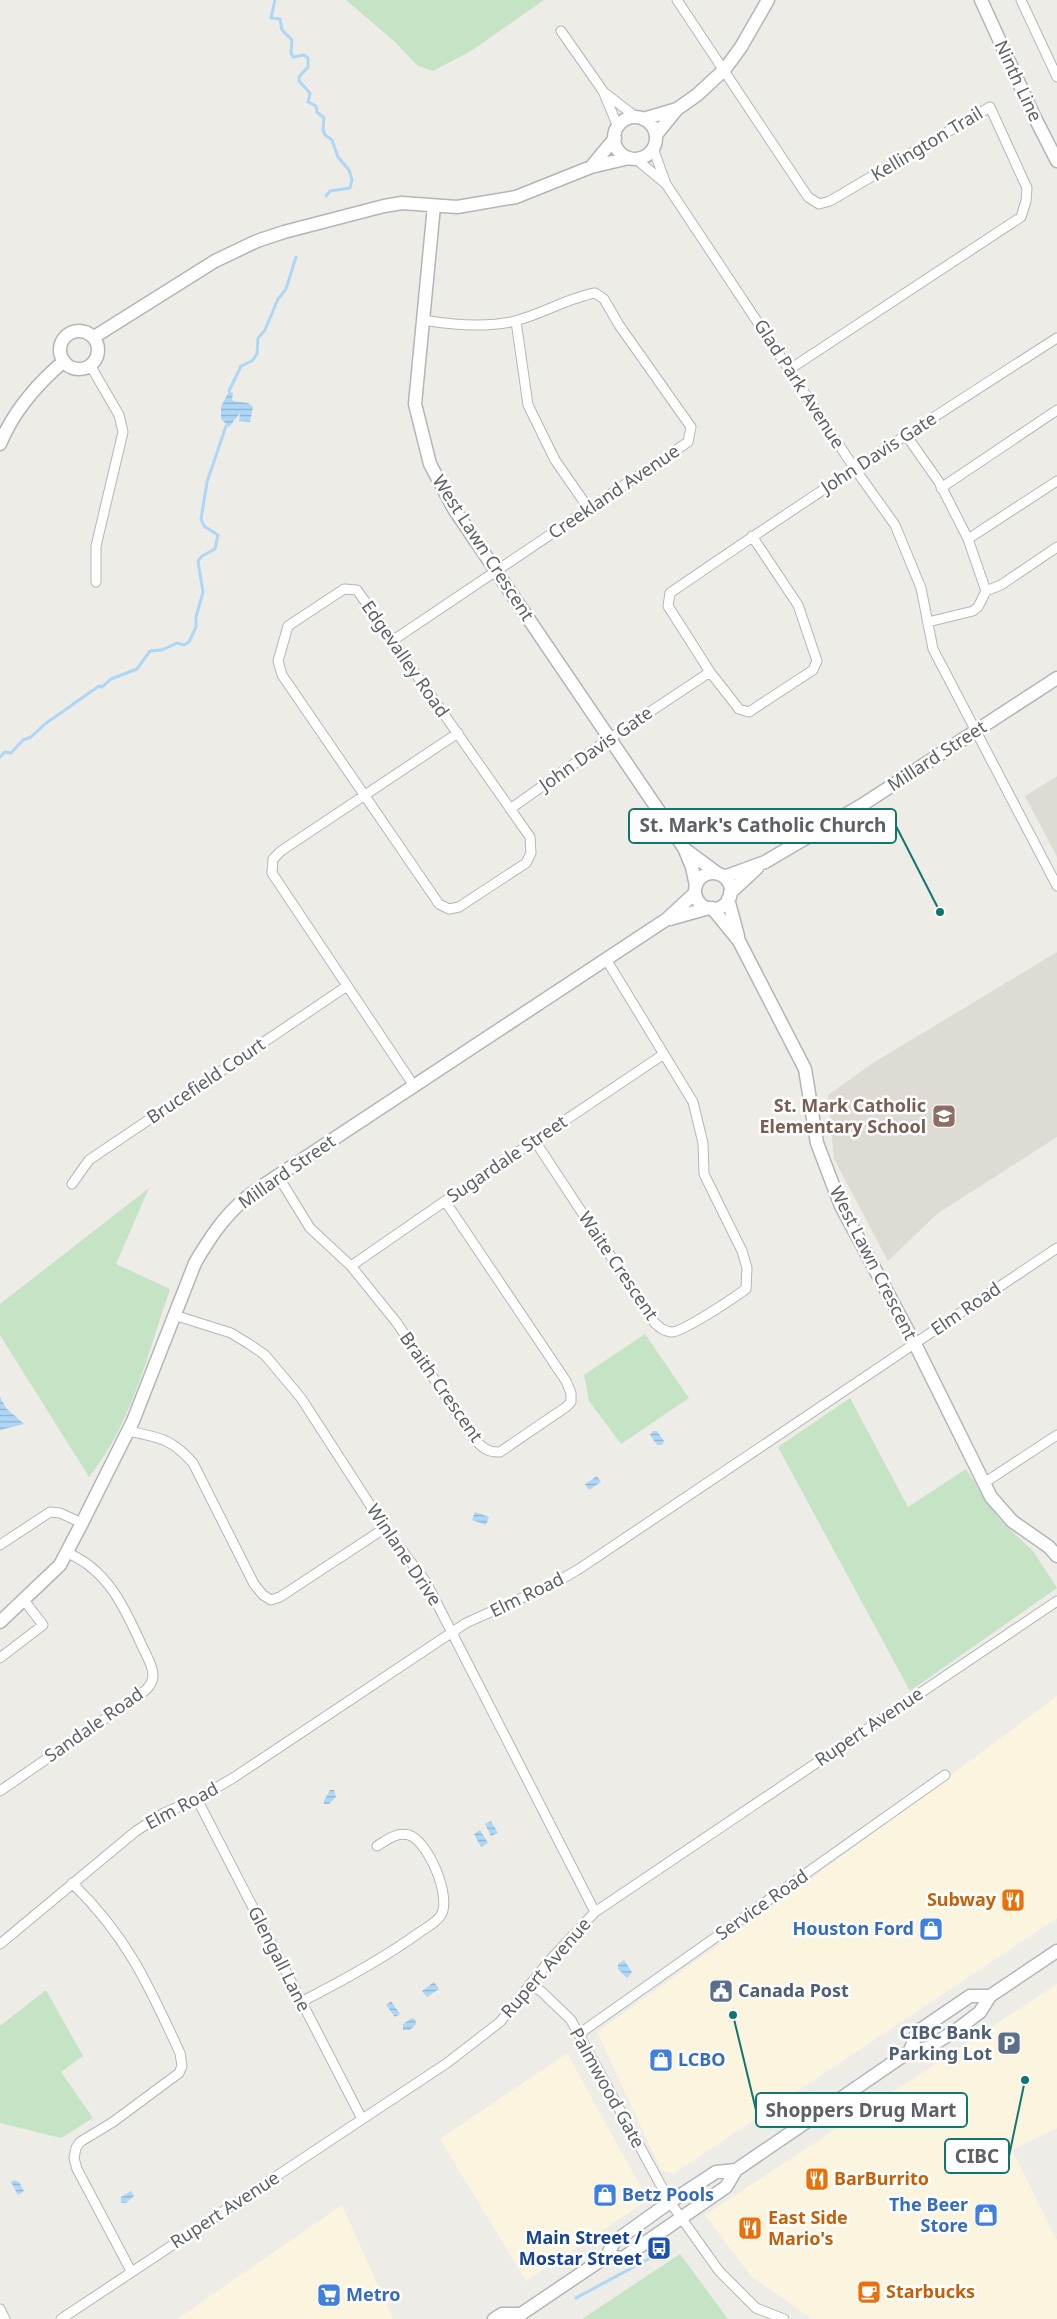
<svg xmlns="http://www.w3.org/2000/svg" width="1057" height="2319" viewBox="0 0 1057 2319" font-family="'Noto Sans',sans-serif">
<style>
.commercial{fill:#fbf4de}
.education{fill:#dedbd4}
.green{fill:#c5e3c5}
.water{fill:url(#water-rules)}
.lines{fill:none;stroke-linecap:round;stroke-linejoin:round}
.stream{stroke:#add7f7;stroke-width:3}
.street-casing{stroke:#b3b6b9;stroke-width:11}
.secondary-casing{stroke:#b2b5b9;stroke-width:15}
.street{stroke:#fff;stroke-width:9}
.secondary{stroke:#fff;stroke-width:12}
.labels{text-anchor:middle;stroke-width:5;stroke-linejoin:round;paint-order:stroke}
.street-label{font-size:18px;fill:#5d6165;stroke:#fff}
.education-label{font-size:18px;font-weight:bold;fill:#785e54;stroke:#fff;text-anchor:end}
.food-label{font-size:18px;font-weight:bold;fill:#c56008;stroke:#fff;text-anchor:start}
.shop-label{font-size:18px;font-weight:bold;fill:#366cbe;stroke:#fff;text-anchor:start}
.service-label{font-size:18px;font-weight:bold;fill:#4e5e75;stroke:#fff;text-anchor:start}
.transit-label{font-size:18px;font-weight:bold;fill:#164399;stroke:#fff;text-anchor:end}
.leader{fill:none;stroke:#0f766e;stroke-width:2}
.callout-dot{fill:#0f766e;stroke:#fff;stroke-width:2}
.callout{fill:#fff;stroke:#0f766e;stroke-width:2}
.callout-label{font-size:19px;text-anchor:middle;font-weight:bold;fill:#5d6165}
</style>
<defs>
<pattern id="water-rules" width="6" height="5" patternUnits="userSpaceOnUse" patternTransform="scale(1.25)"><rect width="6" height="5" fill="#add7f7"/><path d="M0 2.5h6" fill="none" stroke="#90b2cc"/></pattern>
</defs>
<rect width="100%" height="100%" fill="#eeece6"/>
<path class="commercial" d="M 1057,1696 L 1057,1918 L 673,2174 L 661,2170 L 597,2032 L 796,1890 Z
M 1057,1984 L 1057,2128 L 1012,2150 L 1057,2241 L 1057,2319 L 812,2319 L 751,2276 L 705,2215 Z
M 567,2053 L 648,2200 L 526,2281 L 440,2139 Z
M 342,2205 L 393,2319 L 177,2319 Z"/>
<path class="education" d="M 1057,776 L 1057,857 L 1025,796 Z
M 1057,952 L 1057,1137 L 937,1214 L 888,1261 L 834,1159 L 828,1095 L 873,1063 Z"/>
<path class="green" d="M 346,0 L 544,0 L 471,51 L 433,71 L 418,66 L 394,41 Z
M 149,1188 L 116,1264 L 170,1289 C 148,1352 132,1424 89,1477 L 0,1335 L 0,1304 Z
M 645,1334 L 689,1398 L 621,1444 L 589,1401 L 584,1375 Z
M 850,1398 L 908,1507 L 966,1469 L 999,1519 L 1033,1551 L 1057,1588 L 910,1691 L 778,1447 Z
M 46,1990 L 83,2056 L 61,2072 L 93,2118 L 61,2138 L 0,2123 L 0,2026 Z
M 680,2254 L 728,2319 L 582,2319 Z"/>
<path class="water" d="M 229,391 L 233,393 L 232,399 L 233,401 L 248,403 L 253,407 L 250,422 L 239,421 L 240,413 L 229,427 L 221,419 L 221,407 Z
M 0,1397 L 6,1408 L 24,1424 L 0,1430 Z
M 653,1431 L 657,1431 L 664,1441 L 662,1445 L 657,1445 L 650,1435 Z
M 597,1476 L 601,1482 L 589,1490 L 585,1484 Z
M 475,1512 L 489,1517 L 486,1525 L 472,1520 Z
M 330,1790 L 334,1790 L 336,1797 L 329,1804 L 324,1804 L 324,1801 Z
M 491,1821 L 498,1833 L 491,1836 L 485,1824 Z
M 480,1830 L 488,1843 L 481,1847 L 474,1834 Z
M 624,1960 L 632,1972 L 627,1978 L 618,1969 L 618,1964 Z
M 434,1982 L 439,1989 L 427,1997 L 422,1991 Z
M 391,2001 L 400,2014 L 395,2017 L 386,2005 Z
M 412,2018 L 415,2019 L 416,2024 L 410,2030 L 403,2030 L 403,2024 Z
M 14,2180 L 19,2182 L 24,2191 L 18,2195 L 11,2182 Z
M 131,2191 L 134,2196 L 126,2203 L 121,2203 L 121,2197 Z"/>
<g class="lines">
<path class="stream" d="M 275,0 L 271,18 L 280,19 L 282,30 L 292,40 L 291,53 L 293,57 L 304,55 L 308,58 L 308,67 L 299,77 L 299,81 L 310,93 L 308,102 L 316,106 L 317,112 L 324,118 L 323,129 L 325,135 L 332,140 L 338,157 L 349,170 L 352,180 L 350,188 L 330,191 L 326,196
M 229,391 L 241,366 L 252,361 L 257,354 L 258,338 L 265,330 L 278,299 L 286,289 L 296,257
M 0,757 L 5,752 L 11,753 L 23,740 L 31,737 L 45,724 L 99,686 L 102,687 L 111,679 L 137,669 L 150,651 L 162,650 L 177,643 L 184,645 L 189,642 L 196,627 L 196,617 L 203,592 L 198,561 L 202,556 L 215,549 L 218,535 L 204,526 L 201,519 L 207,482 L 226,426
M 576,2298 L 650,2258"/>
<g class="street-casing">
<path id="street" d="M 677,0 L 808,197 L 819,204 L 830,201 L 990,107 L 1027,188 L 1026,201 L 1021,217 L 790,369
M 1021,0 L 1057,77
M 561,31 L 603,91 L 618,127
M 605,93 L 636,117
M 653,148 L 666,184 L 855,469 L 895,525 L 921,588 L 933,649 L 1057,886
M 636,159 L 666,184
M 516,321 L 528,405 L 555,460 L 589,509
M 90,365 L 119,415 L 123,432 L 96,546 L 96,582
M 906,435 L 939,482 L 968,539 L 986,591 L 978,607 L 973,611 L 928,622
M 941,488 L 1057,410
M 752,536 L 798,605 L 817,661 L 813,670 L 749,712 L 739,709 L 710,672 L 668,606 L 670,593 C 798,505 927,421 1057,338
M 968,539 L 1057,481
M 344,589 L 357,590 L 530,837 L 531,853 L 526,863 L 459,907 L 449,909 L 439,904 L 282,675 L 278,661 L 288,626 Z
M 986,591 L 1001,585 L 1057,547
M 392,641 L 688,442 L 691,427 L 619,325 L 604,299 L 595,293 C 567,298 543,314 515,321 C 486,328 453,325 423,320
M 510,809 L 609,739 L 710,672
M 414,1086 L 272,873 L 273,859 L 281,851 L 458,733
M 535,1141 L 654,1322 C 659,1327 663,1331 671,1332 C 682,1333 735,1297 746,1289 L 747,1268 L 742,1251 L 704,1174 L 703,1143 L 693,1102 L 606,959
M 278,1176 L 310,1228 L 351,1266 L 397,1323 L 474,1439 C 482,1447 488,1453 500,1452 L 566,1407 L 571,1402 L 571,1393 L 566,1381 L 445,1201
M 72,1184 L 89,1160 L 347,986
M 351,1266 L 445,1201 L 664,1054
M 174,1315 L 231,1333 L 249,1344 L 265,1355 L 301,1398 L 385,1528 L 426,1582 L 595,1912
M 129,1431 C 160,1438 171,1438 193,1463 L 254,1584 L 263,1595 L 271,1600 L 280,1597 L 385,1528
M 984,1483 L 1057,1435
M 0,1545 L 50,1512 L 60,1513 L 82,1523
M 0,1658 L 43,1625 L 23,1599
M 0,1791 L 138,1696 C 145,1691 153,1685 153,1675 C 153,1665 146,1655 142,1646 C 125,1608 107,1568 65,1552
M 197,1799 L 362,2119
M 72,1883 C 127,1936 149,1986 180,2053 L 182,2066 L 179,2073 L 113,2122 L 80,2142 L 76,2148 L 74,2158 L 77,2169 L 131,2271
M 0,1944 L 136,1831 L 164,1813 L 197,1799 L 233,1778 L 466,1623 L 553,1584 L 579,1569 L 1057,1248
M 530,1984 L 542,1992 L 571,2020 L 670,2202 L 719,2271 L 756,2308 L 784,2319
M 301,2002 C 342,1981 383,1959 420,1932 C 427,1927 437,1922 441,1915 C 452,1897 428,1841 409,1835 C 396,1832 387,1840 377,1846
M 579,2034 L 945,1775
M 0,2309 L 5,2319
M 61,2319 L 447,2063 L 500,2022 L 550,1960 L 595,1912 L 1057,1601"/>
</g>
<g class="secondary-casing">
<path id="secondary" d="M 981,0 L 1034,116 L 1057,161
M614 138a21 21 0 1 1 42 0a21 21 0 1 1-42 0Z
M 643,119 L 677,109
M 656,135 L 677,109 L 697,95 L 725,69 L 741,47 L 768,0
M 591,167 L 615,138
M 434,206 L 415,404 L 430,464 L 454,509 L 684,848 L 692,867 L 696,886
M60 350a19 19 0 1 1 38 0a19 19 0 1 1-38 0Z
M 94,337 L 215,261 L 257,241 L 284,232 L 384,206 L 402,203 L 457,207 L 516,197 L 591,167 L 629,158
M 0,444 C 14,410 37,384 64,361
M 686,850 L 717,873
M695 891a18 18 0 1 1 36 0a18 18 0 1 1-36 0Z
M 724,877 L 765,862 L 862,805 L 1057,678
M 730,893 L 757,868
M 728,899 L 738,936
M 712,908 L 739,941 L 805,1069 L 817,1143 L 841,1206 L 915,1344 L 991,1497 L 1012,1521 L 1049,1547 L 1057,1556
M 670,919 L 709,908
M 0,1622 L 60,1565 L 82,1523 L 133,1421 L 195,1263 C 209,1239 224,1216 246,1198 C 257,1189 270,1181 282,1173 L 667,919 L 695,893
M 910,2051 L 917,2032 L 970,1996 L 990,1996
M 607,2256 L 623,2258 L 726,2187 L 736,2170 L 910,2051 L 928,2048 L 959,2028 L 980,2012 L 990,1996 L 1057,1951
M 494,2319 L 502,2314 L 521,2314
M 517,2319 L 521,2314 L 607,2256 L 614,2242 L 670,2202 L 716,2172 L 736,2170"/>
</g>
<use href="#street" class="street"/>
<use href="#secondary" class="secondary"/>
</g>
<defs>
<g id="school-square" transform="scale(1.25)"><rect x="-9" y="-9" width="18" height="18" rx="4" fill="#8d6e63" stroke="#fff"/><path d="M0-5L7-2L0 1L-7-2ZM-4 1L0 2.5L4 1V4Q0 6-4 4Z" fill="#fff"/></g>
<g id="restaurant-square" transform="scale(1.25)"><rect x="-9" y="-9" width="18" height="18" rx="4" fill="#e8710a" stroke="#fff"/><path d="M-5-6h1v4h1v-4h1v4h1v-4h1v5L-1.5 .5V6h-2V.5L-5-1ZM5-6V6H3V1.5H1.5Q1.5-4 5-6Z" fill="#fff"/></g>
<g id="shop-square" transform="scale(1.25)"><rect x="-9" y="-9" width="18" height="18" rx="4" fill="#3f7fe0" stroke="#fff"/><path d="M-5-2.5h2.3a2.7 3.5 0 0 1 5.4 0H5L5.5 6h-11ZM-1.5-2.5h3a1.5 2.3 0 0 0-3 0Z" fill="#fff"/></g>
<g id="civic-square" transform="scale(1.25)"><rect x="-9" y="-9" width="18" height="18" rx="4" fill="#5c6f8a" stroke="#fff"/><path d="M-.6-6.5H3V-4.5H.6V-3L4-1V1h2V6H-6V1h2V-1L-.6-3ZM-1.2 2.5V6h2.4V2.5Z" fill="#fff"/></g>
<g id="parking-square" transform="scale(1.25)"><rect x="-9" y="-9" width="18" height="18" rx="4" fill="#5c6f8a" stroke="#fff"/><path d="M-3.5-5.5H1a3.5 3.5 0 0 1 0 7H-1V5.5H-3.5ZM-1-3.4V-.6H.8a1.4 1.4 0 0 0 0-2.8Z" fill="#fff"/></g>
<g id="bus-square" transform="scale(1.25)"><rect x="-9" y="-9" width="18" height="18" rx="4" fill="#1a4fb4" stroke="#fff"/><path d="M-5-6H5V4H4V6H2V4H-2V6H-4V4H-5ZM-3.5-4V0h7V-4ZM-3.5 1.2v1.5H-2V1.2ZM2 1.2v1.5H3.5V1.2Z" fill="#fff"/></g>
<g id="cafe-square" transform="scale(1.25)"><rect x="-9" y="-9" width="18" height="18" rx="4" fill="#e8710a" stroke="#fff"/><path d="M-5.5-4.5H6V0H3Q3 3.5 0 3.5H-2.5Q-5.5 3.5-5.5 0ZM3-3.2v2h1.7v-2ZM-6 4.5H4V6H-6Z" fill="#fff"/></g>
<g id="supermarket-square" transform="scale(1.25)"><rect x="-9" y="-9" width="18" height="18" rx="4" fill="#3f7fe0" stroke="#fff"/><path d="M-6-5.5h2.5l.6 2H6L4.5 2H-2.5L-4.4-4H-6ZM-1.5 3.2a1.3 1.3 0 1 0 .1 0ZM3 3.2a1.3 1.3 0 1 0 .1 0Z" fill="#fff"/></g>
</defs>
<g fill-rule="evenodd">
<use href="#school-square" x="944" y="1116"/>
<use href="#restaurant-square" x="1013" y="1900"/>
<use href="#shop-square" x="931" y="1929"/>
<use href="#civic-square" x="721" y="1991"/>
<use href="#parking-square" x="1009" y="2043"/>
<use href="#shop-square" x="661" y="2060"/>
<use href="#restaurant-square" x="817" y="2179"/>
<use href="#shop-square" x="605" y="2195"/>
<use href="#shop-square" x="986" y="2215"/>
<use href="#restaurant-square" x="750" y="2228"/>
<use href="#bus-square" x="659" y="2248"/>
<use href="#cafe-square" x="869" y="2292"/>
<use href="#supermarket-square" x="329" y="2295"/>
</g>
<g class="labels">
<g class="street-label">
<text transform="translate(1018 81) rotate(65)" y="6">Ninth Line</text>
<text transform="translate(927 144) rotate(-31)" y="6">Kellington Trail</text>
<text transform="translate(799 384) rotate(57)" y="6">Glad Park Avenue</text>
<text transform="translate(879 453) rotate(-33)" y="6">John Davis Gate</text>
<text transform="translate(614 492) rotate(-34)" y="6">Creekland Avenue</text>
<text transform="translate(483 548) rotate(57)" y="6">West Lawn Crescent</text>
<text transform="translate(405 659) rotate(55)" y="6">Edgevalley Road</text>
<text transform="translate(596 749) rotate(-35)" y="6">John Davis Gate</text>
<text transform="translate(937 756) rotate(-33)" y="6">Millard Street</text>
<text transform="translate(206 1081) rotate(-34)" y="6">Brucefield Court</text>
<text transform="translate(507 1159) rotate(-34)" y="6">Sugardale Street</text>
<text transform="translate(287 1172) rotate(-35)" y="6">Millard Street</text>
<text transform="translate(873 1263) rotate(63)" y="6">West Lawn Crescent</text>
<text transform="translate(618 1266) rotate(56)" y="6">Waite Crescent</text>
<text transform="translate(966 1309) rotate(-34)" y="6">Elm Road</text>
<text transform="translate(441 1387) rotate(55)" y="6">Braith Crescent</text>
<text transform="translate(404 1555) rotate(56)" y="6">Winlane Drive</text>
<text transform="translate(527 1595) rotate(-26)" y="6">Elm Road</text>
<text transform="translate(94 1725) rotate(-35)" y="6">Sandale Road</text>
<text transform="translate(869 1727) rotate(-34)" y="6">Rupert Avenue</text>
<text transform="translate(182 1806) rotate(-28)" y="6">Elm Road</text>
<text transform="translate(762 1905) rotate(-35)" y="6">Service Road</text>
<text transform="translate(279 1959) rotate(63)" y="6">Glengall Lane</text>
<text transform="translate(546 1968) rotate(-49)" y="6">Rupert Avenue</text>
<text transform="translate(607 2088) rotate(61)" y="6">Palmwood Gate</text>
<text transform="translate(225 2210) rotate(-33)" y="6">Rupert Avenue</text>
</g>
<g class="education-label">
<text x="926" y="1112">St. Mark Catholic<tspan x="926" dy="21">Elementary School</tspan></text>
</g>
<g class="food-label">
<text x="996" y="1906" text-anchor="end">Subway</text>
<text x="834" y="2185">BarBurrito</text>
<text x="768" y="2224">East Side<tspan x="768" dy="21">Mario's</tspan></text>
<text x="886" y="2298">Starbucks</text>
</g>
<g class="shop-label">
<text x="914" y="1935" text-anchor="end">Houston Ford</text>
<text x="678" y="2066">LCBO</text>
<text x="622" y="2201">Betz Pools</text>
<text x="968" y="2211" text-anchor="end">The Beer<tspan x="968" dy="21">Store</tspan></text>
<text x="346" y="2301">Metro</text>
</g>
<g class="service-label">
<text x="738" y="1997">Canada Post</text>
<text x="992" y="2039" text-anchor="end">CIBC Bank<tspan x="992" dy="21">Parking Lot</tspan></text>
</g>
<g class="transit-label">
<text x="642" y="2244">Main Street /<tspan x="642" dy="21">Mostar Street</tspan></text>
</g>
</g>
<path class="leader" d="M940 912L896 826M733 2015L756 2110M1025 2080L1009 2156"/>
<g class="callout-dot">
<circle cx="940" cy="912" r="5"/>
<circle cx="733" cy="2015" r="5"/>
<circle cx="1025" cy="2080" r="5"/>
</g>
<g class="callout">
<rect x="629" y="809" width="267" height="34" rx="5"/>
<rect x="756" y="2093" width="211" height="34" rx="5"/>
<rect x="945" y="2139" width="64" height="34" rx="5"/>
</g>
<g class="callout-label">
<text x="763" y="832">St. Mark's Catholic Church</text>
<text x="861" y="2117">Shoppers Drug Mart</text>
<text x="977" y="2163">CIBC</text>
</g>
</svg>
